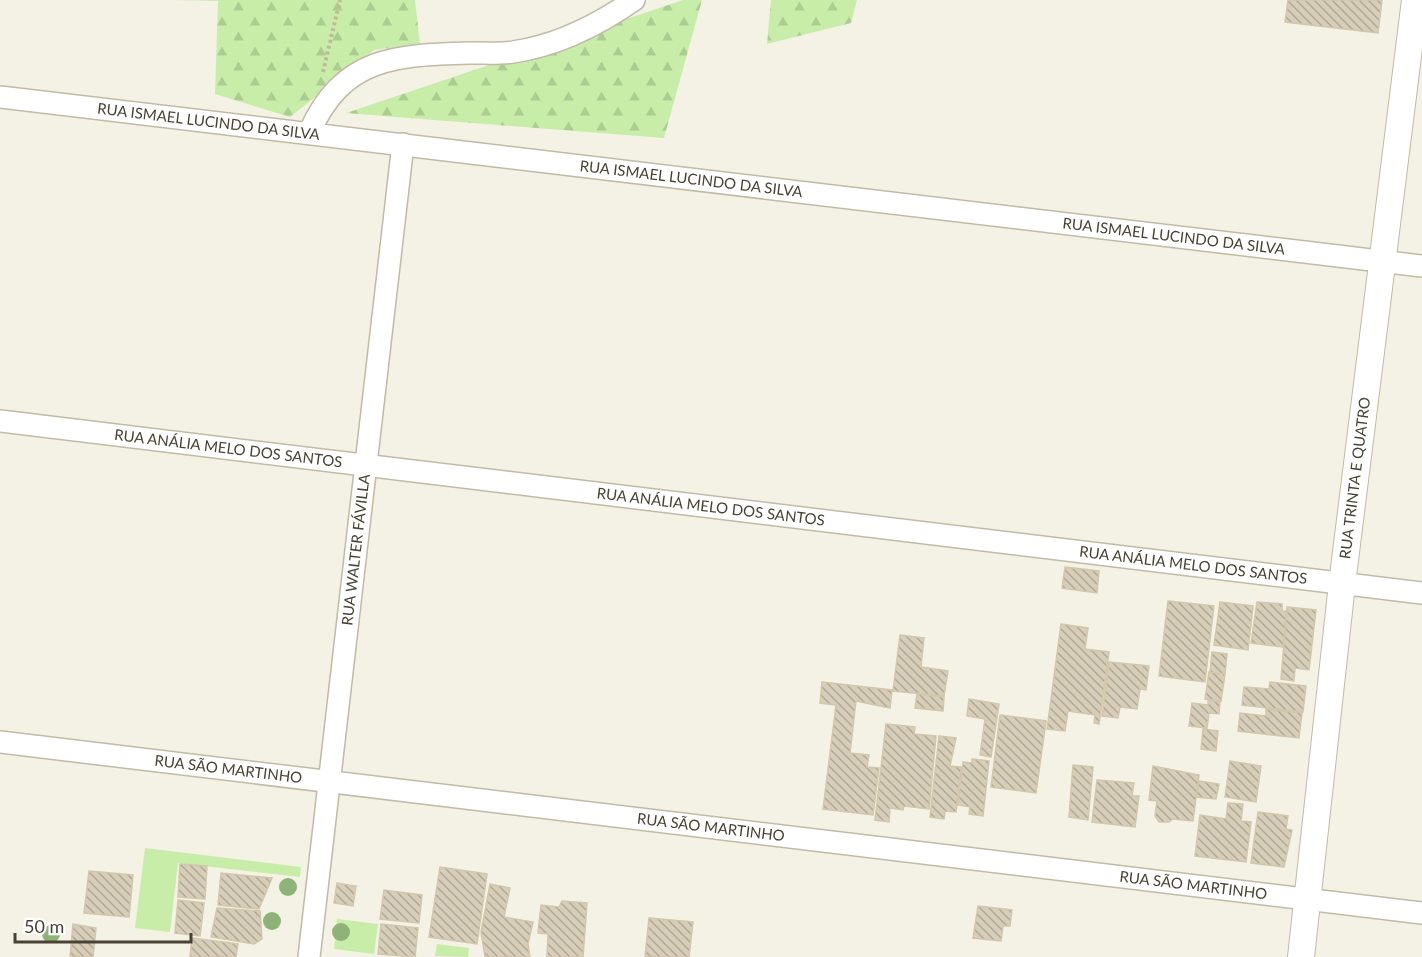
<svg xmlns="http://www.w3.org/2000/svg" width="1422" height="957" viewBox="0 0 1422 957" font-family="Lato,sans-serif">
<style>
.grass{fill:#c8eda9}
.forest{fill:url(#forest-firs)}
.building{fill:url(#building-back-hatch);stroke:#d3c7ab;stroke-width:1.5}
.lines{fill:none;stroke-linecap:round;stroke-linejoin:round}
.minor-casing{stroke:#c1baa6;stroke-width:24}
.tertiary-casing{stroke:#c1baa6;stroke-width:28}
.path{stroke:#c4b896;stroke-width:4;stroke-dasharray:3 3;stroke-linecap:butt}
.minor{stroke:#fff;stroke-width:21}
.tertiary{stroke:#fff;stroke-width:26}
.tree{fill:#8eb379}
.labels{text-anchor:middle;stroke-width:5;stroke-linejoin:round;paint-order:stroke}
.street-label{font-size:15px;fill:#484234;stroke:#fff}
</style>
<defs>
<pattern id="forest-firs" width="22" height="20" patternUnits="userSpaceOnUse" patternTransform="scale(1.5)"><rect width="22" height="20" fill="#c8eda9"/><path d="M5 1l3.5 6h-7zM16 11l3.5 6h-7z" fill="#adcc92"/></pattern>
<pattern id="building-back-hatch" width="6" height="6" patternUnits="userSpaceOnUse" patternTransform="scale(1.5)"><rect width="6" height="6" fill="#d7ceb9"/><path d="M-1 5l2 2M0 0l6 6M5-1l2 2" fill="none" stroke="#b0a997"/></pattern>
</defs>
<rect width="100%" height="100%" fill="#f4f1e5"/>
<path class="grass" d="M 145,848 L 301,867 L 300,877 L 178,863 L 170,932 L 135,928 Z
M 337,919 L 378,924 L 374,954 L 334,949 Z
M 437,944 L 469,948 L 468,957 L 435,956 Z"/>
<path class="forest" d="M 173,0 L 415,0 L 420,44 L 374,50 L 290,117 L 215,94 L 218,1 Z
M 683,0 L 702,0 L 664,138 L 346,113 Z
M 771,0 L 857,0 L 851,23 L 767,44 Z"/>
<path class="building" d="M 1288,0 L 1382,0 L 1378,33 L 1285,22 Z
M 1065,567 L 1099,571 L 1097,593 L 1062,588 Z
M 1168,601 L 1214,606 L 1205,682 L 1159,676 Z
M 1220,602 L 1253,606 L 1248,650 L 1214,645 Z
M 1257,602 L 1282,604 L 1282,611 L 1287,611 L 1283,647 L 1251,643 Z
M 1287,607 L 1316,610 L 1309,670 L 1295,668 L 1294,681 L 1281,679 Z
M 1061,624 L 1088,628 L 1085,649 L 1109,652 L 1099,724 L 1094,723 L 1095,715 L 1068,711 L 1065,731 L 1047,729 Z
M 900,635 L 924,638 L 921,667 L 948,671 L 944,696 L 893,691 Z
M 1212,652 L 1227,654 L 1225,674 L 1210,672 Z
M 1109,662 L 1149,666 L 1146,690 L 1140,689 L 1137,709 L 1120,707 L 1118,718 L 1102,716 Z
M 1209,672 L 1225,674 L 1221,701 L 1205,699 Z
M 822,682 L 892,690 L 890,708 L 856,701 L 850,753 L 869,755 L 867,767 L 879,768 L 873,815 L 823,809 L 836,705 L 820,703 Z
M 1270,682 L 1306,686 L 1303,712 L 1242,705 L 1244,687 L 1269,689 Z
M 917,694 L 944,697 L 943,711 L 915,708 Z
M 969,699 L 999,704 L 991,757 L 980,755 L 985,719 L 967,716 Z
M 1208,700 L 1220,702 L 1219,714 L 1209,713 L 1207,728 L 1189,726 L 1192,703 L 1208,705 Z
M 1266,709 L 1302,713 L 1299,738 L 1238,731 L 1240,713 L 1266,716 Z
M 1000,715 L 1046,721 L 1036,793 L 991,787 Z
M 886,724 L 915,727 L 914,734 L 936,736 L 929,809 L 904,806 L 903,810 L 890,808 L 889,822 L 875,820 Z
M 1203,729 L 1218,731 L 1216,751 L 1201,749 Z
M 939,736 L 956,738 L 950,766 L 961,767 L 956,812 L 945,811 L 944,819 L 930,817 Z
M 972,759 L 989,761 L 983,816 L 969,814 L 970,807 L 958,805 L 963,762 L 972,763 Z
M 1230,761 L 1261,766 L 1256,802 L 1225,797 Z
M 1073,765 L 1093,767 L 1088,820 L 1069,817 Z
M 1153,766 L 1199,775 L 1193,821 L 1173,819 L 1169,822 L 1159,822 L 1155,816 L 1157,801 L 1149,800 Z
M 1097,780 L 1134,783 L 1132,796 L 1139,796 L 1135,827 L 1092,822 Z
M 1199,781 L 1219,784 L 1216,799 L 1196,797 Z
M 1228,803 L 1243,804 L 1241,821 L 1251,822 L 1246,862 L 1195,856 L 1200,815 L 1226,819 Z
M 1258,812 L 1288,816 L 1286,829 L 1292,830 L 1284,867 L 1251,863 Z
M 180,864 L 207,866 L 205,899 L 178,897 Z
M 440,867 L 487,874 L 477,944 L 429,937 Z
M 89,871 L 133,875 L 129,917 L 84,913 Z
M 221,873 L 272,878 L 259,909 L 218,905 Z
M 337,883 L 356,886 L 353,906 L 334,903 Z
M 490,884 L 510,888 L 504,917 L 533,922 L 528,944 L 530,957 L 485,957 L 481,932 Z
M 384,890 L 422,895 L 419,923 L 380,919 Z
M 178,900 L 204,903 L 200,936 L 175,933 Z
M 562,901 L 587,903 L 583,957 L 547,957 L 548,934 L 538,933 L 541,905 L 559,907 Z
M 978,906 L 1012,910 L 1010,926 L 1003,926 L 1001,941 L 973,938 Z
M 217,908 L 260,911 L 262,939 L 254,944 L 211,937 Z
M 649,918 L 693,922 L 689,957 L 645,957 Z
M 73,924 L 96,928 L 93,957 L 70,957 Z
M 381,924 L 418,928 L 415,957 L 378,954 Z
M 192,938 L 238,944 L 236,957 L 190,957 Z"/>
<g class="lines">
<g class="minor-casing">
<g id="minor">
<path id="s1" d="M 0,97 L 1422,266"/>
<path d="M 309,133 C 343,56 396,55 472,53 C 485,53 500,54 513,52 C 556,46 598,25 634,0"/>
<path id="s2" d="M 0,421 L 1422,593"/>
<path id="s3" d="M 0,742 L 1422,913"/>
<path id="s4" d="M 309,957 L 403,144"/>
</g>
</g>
<g class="tertiary-casing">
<g id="tertiary">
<path id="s5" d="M 1301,957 L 1342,584 L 1415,0"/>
</g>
</g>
<path class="path" d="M 323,72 L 340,0"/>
<use href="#minor" class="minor"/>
<use href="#tertiary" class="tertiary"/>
</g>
<g class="tree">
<circle cx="288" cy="887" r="9"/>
<circle cx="272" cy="921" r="9"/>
<circle cx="341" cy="932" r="9"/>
<circle cx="51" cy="934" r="9"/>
</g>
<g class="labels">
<g class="street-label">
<text dy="5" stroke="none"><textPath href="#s1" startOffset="210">RUA ISMAEL LUCINDO DA SILVA</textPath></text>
<text dy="5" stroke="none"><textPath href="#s1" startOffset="696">RUA ISMAEL LUCINDO DA SILVA</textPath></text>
<text dy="5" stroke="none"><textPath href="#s1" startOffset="1182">RUA ISMAEL LUCINDO DA SILVA</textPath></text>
<text dy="5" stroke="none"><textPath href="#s2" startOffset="230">RUA ANÁLIA MELO DOS SANTOS</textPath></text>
<text dy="5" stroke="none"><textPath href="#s5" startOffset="482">RUA TRINTA E QUATRO</textPath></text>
<text dy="5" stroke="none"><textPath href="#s2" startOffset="716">RUA ANÁLIA MELO DOS SANTOS</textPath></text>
<text dy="5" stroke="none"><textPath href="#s4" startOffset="410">RUA WALTER FÁVILLA</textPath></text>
<text dy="5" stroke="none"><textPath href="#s2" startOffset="1202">RUA ANÁLIA MELO DOS SANTOS</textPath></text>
<text dy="5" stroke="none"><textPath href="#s3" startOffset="230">RUA SÃO MARTINHO</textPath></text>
<text dy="5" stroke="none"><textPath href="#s3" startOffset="716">RUA SÃO MARTINHO</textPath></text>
<text dy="5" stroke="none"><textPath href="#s3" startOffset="1202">RUA SÃO MARTINHO</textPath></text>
</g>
</g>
<path d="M15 933v9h176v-9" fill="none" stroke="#484234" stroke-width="3"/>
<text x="24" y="933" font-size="18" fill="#484234" stroke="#ffffff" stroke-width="4.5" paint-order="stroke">50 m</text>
</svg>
